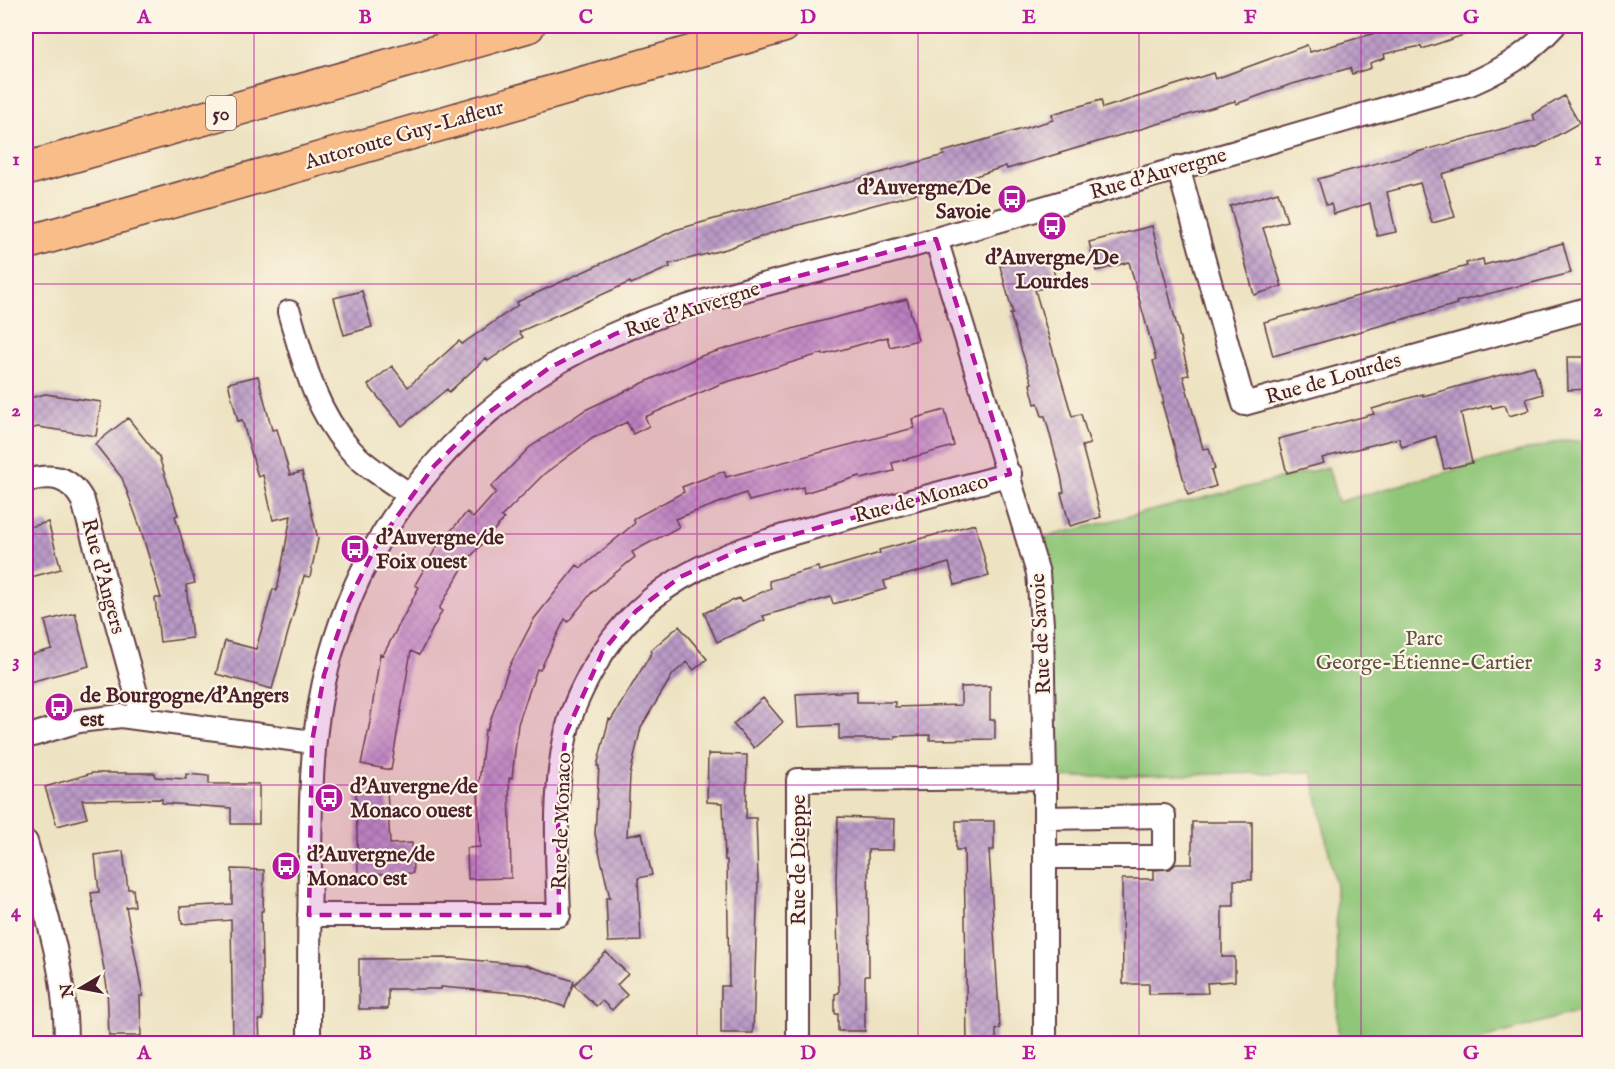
<svg xmlns="http://www.w3.org/2000/svg" width="1615" height="1069" viewBox="0 0 1615 1069" font-family="'IM FELL English',serif">
<style>
.green{fill:#8fc678;stroke:#6c7252;stroke-width:1.5}
.building{fill:url(#building-cross-hatch)}
.lines{fill:none;stroke-linecap:round;stroke-linejoin:round}
.minor-casing{stroke:#623c42;stroke-width:26}
.highway-casing{stroke:#623c42;stroke-width:36}
.minor{stroke:#fff;stroke-width:22}
.highway{stroke:#f8bd88;stroke-width:33}
.marked{fill:#b5179e;fill-opacity:0.2;stroke:#b5179e;stroke-width:4.5;stroke-dasharray:12 8;stroke-linejoin:round}
.grid{fill:none;stroke:#b5179e;stroke-width:1.5;stroke-opacity:0.55}
.labels{text-anchor:middle;stroke-width:4.5;stroke-linejoin:round;paint-order:stroke}
.shield{fill:#fcf5e5;stroke:#7f5f63;stroke-width:1.5}
.shield-label{font-size:20px;font-weight:bold;fill:#4a1f2b}
.street-label{font-size:21px;fill:#4a1f2b;stroke:#fcf5e5}
.poi-label{font-size:21px;font-weight:bold;fill:#4a1f2b;stroke:#fcf5e5;text-anchor:start}
.park-label{font-size:21px;fill:#5f5142;stroke:#fcf5e5}
.neatline{fill:none;stroke:#b5179e;stroke-width:2}
.grid-label{font-size:20px;text-anchor:middle;font-weight:bold;fill:#b5179e}
</style>
<defs>
<pattern id="building-cross-hatch" width="8" height="8" patternUnits="userSpaceOnUse" patternTransform="scale(1.5)"><rect width="8" height="8" fill="#ba9ac6"/><path d="M0 0l8 8M0 8l8-8" fill="none" stroke="#997da1"/></pattern>
</defs>
<rect width="100%" height="100%" fill="#fcf5e5"/>
<filter id="ink" filterUnits="userSpaceOnUse"><feTurbulence type="fractalNoise" baseFrequency=".0167" numOctaves="2"/><feDisplacementMap in="SourceGraphic" scale="12" xChannelSelector="R" yChannelSelector="G"/><feConvolveMatrix kernelMatrix="1 2 1 2 8 2 1 2 1" color-interpolation-filters="sRGB"/></filter>
<filter id="wash" filterUnits="userSpaceOnUse"><feTurbulence type="fractalNoise" baseFrequency=".008" numOctaves="4" result="noise"/><feDisplacementMap in="SourceGraphic" scale="24" xChannelSelector="R" yChannelSelector="G"/><feGaussianBlur stdDeviation="1.35" result="paint"/><feColorMatrix in="noise" values="0 0 0 0 0 0 0 0 0 0 0 0 0 0 0 0 0 1.4 0 .05"/><feComposite in="paint" operator="in"/></filter>
<g filter="url(#wash)">
<rect width="100%" height="100%" fill="#ede2c1"/>
<path class="green" d="M 1564,440 L 1589,442 L 1589,1008 L 1469,1043 L 1338,1043 L 1336,886 L 1312,772 L 1045,778 L 1029,541 L 1328,467 L 1338,502 Z"/>
<g id="blocks">
<path class="building" d="M 1399,26 L 1483,26 L 1484,28 L 1422,49 L 1421,46 L 1384,54 L 1385,58 L 1370,63 L 1371,68 L 1352,74 L 1350,68 L 1289,85 L 1236,104 L 1235,101 L 1181,117 L 1007,169 L 1006,166 L 945,186 L 780,230 L 726,249 L 669,264 L 670,267 L 631,284 L 630,282 L 519,332 L 523,337 L 488,361 L 486,358 L 449,392 L 447,389 L 402,426 L 368,385 L 392,366 L 408,387 L 459,341 L 462,344 L 518,305 L 517,302 L 675,230 L 944,155 L 943,152 L 1053,120 L 1052,114 L 1101,100 L 1103,108 L 1213,73 L 1215,79 L 1307,45 L 1310,52 Z
M 1564,96 L 1579,123 L 1537,147 L 1442,174 L 1455,217 L 1432,223 L 1420,183 L 1387,192 L 1396,232 L 1377,236 L 1370,203 L 1334,214 L 1331,204 L 1326,205 L 1318,179 L 1535,120 L 1532,115 Z
M 1278,192 L 1287,221 L 1263,228 L 1282,286 L 1254,295 L 1230,206 Z
M 1152,226 L 1189,375 L 1183,376 L 1203,449 L 1209,448 L 1215,469 L 1211,470 L 1216,486 L 1188,495 L 1162,403 L 1164,403 L 1153,361 L 1156,360 L 1129,262 L 1096,271 L 1089,242 Z
M 1563,243 L 1571,273 L 1456,302 L 1457,304 L 1273,356 L 1264,322 L 1467,266 L 1466,263 L 1483,259 L 1484,265 Z
M 1049,253 L 1057,284 L 1035,290 L 1072,416 L 1081,414 L 1090,444 L 1082,446 L 1101,517 L 1070,526 L 1061,493 L 1064,492 L 1061,476 L 1045,416 L 1042,416 L 1038,403 L 1035,404 L 1030,384 L 1032,383 L 1010,314 L 1013,314 L 1000,266 Z
M 362,291 L 372,327 L 344,335 L 334,298 Z
M 907,299 L 918,340 L 890,347 L 887,337 L 823,355 L 823,353 L 720,384 L 645,417 L 649,426 L 633,434 L 627,422 L 593,438 L 544,474 L 501,517 L 504,519 L 466,562 L 439,609 L 442,611 L 419,655 L 411,651 L 391,770 L 361,764 L 370,722 L 380,654 L 383,655 L 419,587 L 415,585 L 436,548 L 467,512 L 473,518 L 496,492 L 491,487 L 529,448 L 585,410 L 701,356 L 799,327 Z
M 1567,357 L 1590,357 L 1590,389 L 1568,390 Z
M 1534,366 L 1543,394 L 1526,399 L 1530,410 L 1509,416 L 1505,405 L 1492,408 L 1491,405 L 1461,413 L 1472,463 L 1444,469 L 1436,436 L 1402,447 L 1399,438 L 1322,458 L 1324,463 L 1287,473 L 1278,439 L 1374,414 L 1372,409 L 1423,394 L 1423,396 Z
M 258,376 L 272,430 L 277,429 L 290,475 L 302,472 L 318,539 L 310,577 L 304,576 L 272,689 L 216,674 L 225,641 L 256,649 L 273,589 L 277,591 L 291,516 L 273,520 L 263,475 L 258,477 L 242,420 L 238,421 L 228,383 Z
M 45,394 L 101,402 L 96,436 L 38,427 L 26,430 L 26,399 Z
M 945,410 L 954,446 L 892,463 L 894,471 L 861,479 L 860,476 L 804,493 L 803,487 L 749,501 L 746,493 L 675,519 L 679,527 L 632,552 L 635,557 L 593,591 L 568,622 L 565,619 L 540,670 L 537,669 L 518,724 L 512,778 L 509,778 L 511,878 L 468,879 L 467,848 L 480,847 L 478,792 L 485,730 L 487,730 L 509,667 L 534,619 L 577,565 L 581,568 L 635,523 L 633,519 L 684,492 L 682,487 L 724,471 L 726,477 L 914,428 L 912,419 Z
M 128,418 L 159,457 L 178,515 L 175,516 L 195,583 L 186,585 L 192,638 L 160,642 L 155,598 L 161,598 L 140,527 L 122,478 L 95,444 Z
M 48,522 L 61,569 L 31,577 L 26,557 L 26,528 Z
M 975,524 L 989,576 L 955,585 L 949,563 L 884,581 L 886,589 L 833,604 L 831,597 L 763,616 L 765,620 L 717,642 L 704,613 L 739,598 L 741,602 L 771,588 L 769,581 L 818,567 L 819,571 L 880,553 L 879,550 Z
M 75,613 L 89,666 L 26,683 L 26,656 L 52,649 L 45,621 Z
M 679,626 L 707,659 L 694,670 L 687,662 L 673,674 L 641,727 L 630,775 L 627,836 L 642,833 L 652,875 L 638,878 L 641,941 L 608,942 L 606,898 L 610,898 L 595,834 L 599,766 L 597,766 L 609,719 L 611,720 L 652,652 L 651,650 Z
M 990,686 L 990,720 L 995,720 L 995,739 L 930,740 L 930,735 L 895,736 L 895,739 L 839,739 L 839,725 L 798,727 L 796,694 L 857,691 L 857,702 L 895,702 L 895,707 L 961,705 L 961,687 Z
M 763,698 L 783,722 L 754,748 L 733,724 Z
M 708,754 L 747,755 L 746,818 L 756,818 L 758,880 L 753,1033 L 721,1033 L 721,986 L 729,986 L 727,860 L 725,860 L 723,803 L 707,802 Z
M 92,773 L 155,773 L 155,777 L 186,779 L 186,774 L 209,776 L 209,784 L 259,784 L 259,824 L 231,824 L 231,808 L 162,803 L 162,799 L 82,800 L 87,818 L 57,826 L 45,787 Z
M 387,790 L 390,844 L 412,843 L 413,873 L 358,875 L 356,792 Z
M 838,817 L 894,819 L 893,850 L 868,850 L 869,976 L 865,976 L 865,1031 L 838,1031 L 838,1014 L 835,1014 L 835,994 L 839,993 L 836,878 Z
M 956,821 L 994,821 L 994,850 L 989,850 L 1000,1029 L 996,1029 L 996,1044 L 967,1044 L 964,850 L 956,850 Z
M 1192,822 L 1252,822 L 1252,880 L 1234,880 L 1234,906 L 1222,906 L 1222,957 L 1235,957 L 1235,981 L 1207,983 L 1208,993 L 1149,994 L 1149,984 L 1123,984 L 1122,879 L 1154,879 L 1154,870 L 1170,869 L 1176,864 L 1192,864 Z
M 123,851 L 128,889 L 133,889 L 135,906 L 126,907 L 143,996 L 140,996 L 141,1036 L 109,1036 L 107,987 L 91,893 L 99,892 L 95,855 Z
M 232,869 L 264,870 L 263,911 L 261,911 L 263,1020 L 259,1020 L 260,1044 L 233,1044 L 231,920 L 182,924 L 180,907 L 232,904 Z
M 606,952 L 628,974 L 617,985 L 627,995 L 612,1010 L 602,1001 L 596,1006 L 574,985 Z
M 452,958 L 526,965 L 574,981 L 565,1007 L 526,994 L 441,987 L 441,989 L 388,989 L 388,1009 L 359,1009 L 359,959 Z"/>
</g>
</g>
<g filter="url(#ink)">
<use href="#blocks" fill-opacity="0" stroke="#623c42" stroke-width="1.5"/>
<g class="lines">
<g class="minor-casing">
<path id="minor" d="M 1178,167 L 1244,404 L 1590,308
M 936,239 L 1038,573 L 1042,624 L 1045,778 L 1045,1044
M 289,312 C 303,359 314,408 348,447 C 364,466 389,480 410,495
M 26,481 C 51,474 69,475 83,501 L 143,718
M 26,737 L 79,721 L 121,716 L 312,742
M 26,842 C 46,913 66,969 66,1044
M 1045,857 L 1164,857 L 1164,816 L 1045,818
M 309,915 L 559,915 C 557,855 553,793 566,734 C 571,710 582,688 594,667 C 649,569 746,546 847,518 C 902,503 956,489 1010,474
M 309,1044 C 309,983 309,922 310,861 C 311,767 312,696 347,606 C 385,508 462,421 552,366 C 661,300 791,281 912,246 C 1098,192 1284,137 1470,84 C 1503,70 1530,53 1554,26
M 798,1044 L 798,780 L 1045,778"/>
</g>
<g class="highway-casing">
<path id="highway" d="M 26,169 L 528,26
M 26,243 L 783,26"/>
</g>
<use href="#minor" class="minor"/>
<use href="#highway" class="highway"/>
</g>
</g>
<path class="marked" d="M 936,239 L 1010,474 L 742,549 L 680,577 L 636,611 L 603,651 L 566,733 L 558,802 L 559,915 L 309,915 L 312,742 L 324,675 L 349,600 L 377,544 L 434,466 L 488,413 L 549,368 L 615,334 L 684,307 Z"/>
<path class="grid" d="M 254,26 L 254,1044M 476,26 L 476,1044M 697,26 L 697,1044M 918,26 L 918,1044M 1139,26 L 1139,1044M 1361,26 L 1361,1044M 26,284 L 1590,284M 26,534 L 1590,534M 26,785 L 1590,785"/>
<defs>
<g id="bus-disc" transform="scale(1.5)"><circle r="9.5" fill="#b5179e" stroke="#fcf5e5"/><path d="M-5-6H5V4H4V6H2V4H-2V6H-4V4H-5ZM-3.5-4V0h7V-4ZM-3.5 1.2v1.5H-2V1.2ZM2 1.2v1.5H3.5V1.2Z" fill="#fff"/></g>
</defs>
<g fill-rule="evenodd">
<use href="#bus-disc" x="1012" y="199"/>
<use href="#bus-disc" x="1052" y="226"/>
<use href="#bus-disc" x="355" y="549"/>
<use href="#bus-disc" x="59" y="707"/>
<use href="#bus-disc" x="329" y="798"/>
<use href="#bus-disc" x="286" y="866"/>
</g>
<g class="labels">
<rect class="shield" x="206" y="96" width="30" height="34" rx="4.5"/>
<g class="shield-label">
<text x="221" y="120">50</text>
</g>
<g class="street-label">
<text transform="translate(404 134) rotate(-16)" y="7">Autoroute Guy-Lafleur</text>
<text transform="translate(1158 173) rotate(-16)" y="7">Rue d'Auvergne</text>
<text transform="translate(692 309) rotate(-18)" y="7">Rue d'Auvergne</text>
<text transform="translate(1333 378) rotate(-16)" y="7">Rue de Lourdes</text>
<text transform="translate(921 498) rotate(-15)" y="7">Rue de Monaco</text>
<text transform="translate(104 576) rotate(75)" y="7">Rue d'Angers</text>
<text transform="translate(1040 634) rotate(-93)" y="7">Rue de Savoie</text>
<text transform="translate(561 821) rotate(-88)" y="7">Rue de Monaco</text>
<text transform="translate(798 860) rotate(-90)" y="7">Rue de Dieppe</text>
</g>
<g class="poi-label">
<text x="991" y="194" text-anchor="end">d'Auvergne/De<tspan x="991" dy="24">Savoie</tspan></text>
<text x="1052" y="264" text-anchor="middle">d'Auvergne/De<tspan x="1052" dy="24">Lourdes</tspan></text>
<text x="376" y="544">d'Auvergne/de<tspan x="376" dy="24">Foix ouest</tspan></text>
<text x="80" y="702">de Bourgogne/d'Angers<tspan x="80" dy="24">est</tspan></text>
<text x="350" y="793">d'Auvergne/de<tspan x="350" dy="24">Monaco ouest</tspan></text>
<text x="307" y="861">d'Auvergne/de<tspan x="307" dy="24">Monaco est</tspan></text>
</g>
<g class="park-label">
<text x="1424" y="645">Parc<tspan x="1424" dy="24">George-Étienne-Cartier</tspan></text>
</g>
</g>
<rect width="1615" height="1069" fill="none" stroke="#fcf5e5" stroke-width="66"/>
<g transform="translate(81 988) rotate(260)" stroke="#fcf5e5" stroke-width="4.5" paint-order="stroke">
<path d="M0-4.5L10 22L0 15L-10 22Z" fill="#4a1f2b"/>
<text y="-9" font-size="16" font-weight="bold" text-anchor="middle" fill="#4a1f2b">N</text>
</g>
<rect x="33" y="33" width="1549" height="1003" class="neatline"/>
<g class="grid-label">
<text x="144" y="23">A</text>
<text x="365" y="23">B</text>
<text x="586" y="23">C</text>
<text x="808" y="23">D</text>
<text x="1029" y="23">E</text>
<text x="1250" y="23">F</text>
<text x="1471" y="23">G</text>
<text x="16" y="165">1</text>
<text x="1598" y="165">1</text>
<text x="16" y="416">2</text>
<text x="1598" y="416">2</text>
<text x="16" y="667">3</text>
<text x="1598" y="667">3</text>
<text x="16" y="917">4</text>
<text x="1598" y="917">4</text>
<text x="144" y="1059">A</text>
<text x="365" y="1059">B</text>
<text x="586" y="1059">C</text>
<text x="808" y="1059">D</text>
<text x="1029" y="1059">E</text>
<text x="1250" y="1059">F</text>
<text x="1471" y="1059">G</text>
</g>
</svg>
